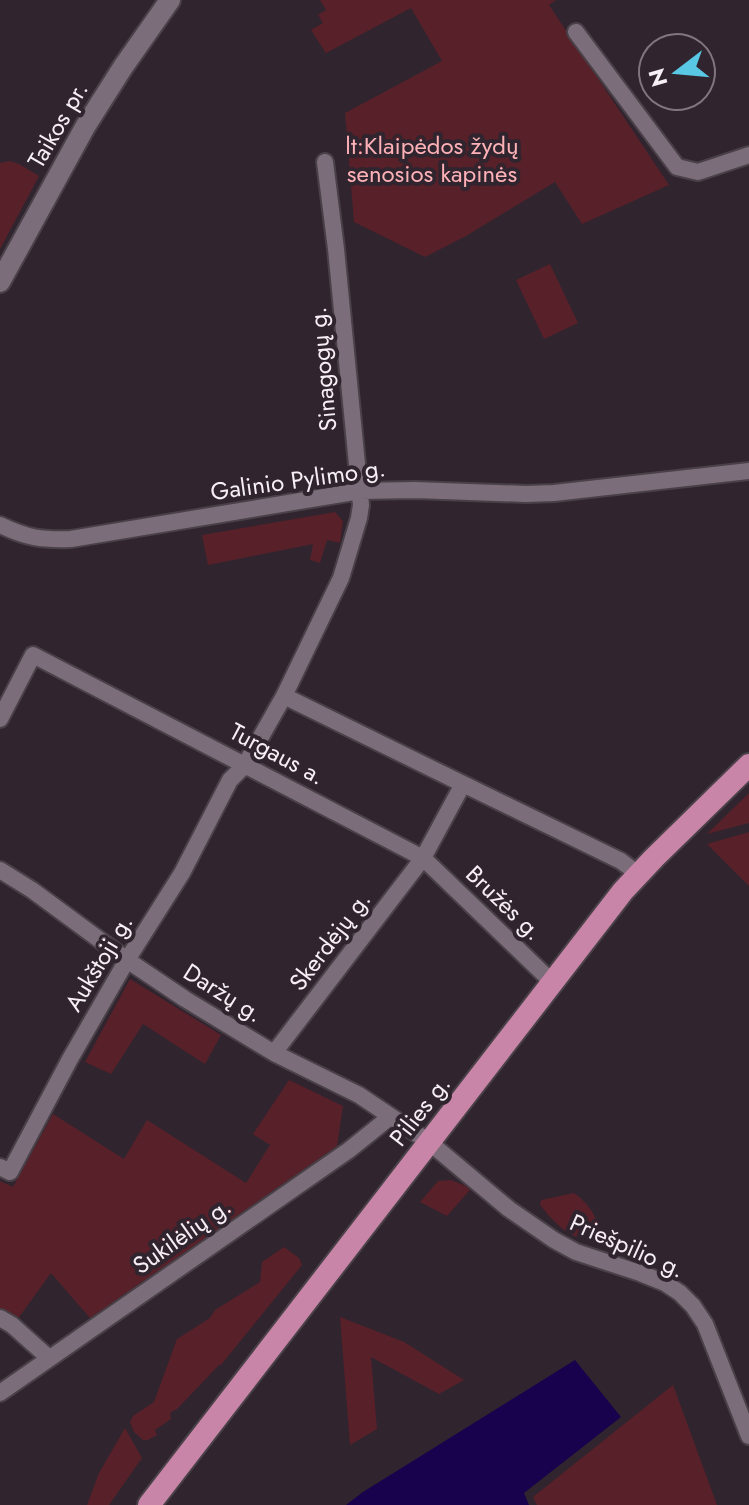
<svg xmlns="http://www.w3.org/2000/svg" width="749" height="1505" viewBox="0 0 749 1505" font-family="Jost,sans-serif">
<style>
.green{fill:#582029}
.water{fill:#18014d}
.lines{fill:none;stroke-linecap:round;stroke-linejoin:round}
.minor-casing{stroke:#494048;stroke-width:20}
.tertiary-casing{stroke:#494048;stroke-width:24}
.primary-casing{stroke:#494048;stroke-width:26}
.minor{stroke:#7b6d79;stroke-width:16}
.tertiary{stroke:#7b6d79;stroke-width:20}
.primary{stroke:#c985a7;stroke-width:22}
.labels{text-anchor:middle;stroke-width:8;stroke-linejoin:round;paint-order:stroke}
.street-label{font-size:24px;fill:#f7eff6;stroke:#30252f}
.park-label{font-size:24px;fill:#feb1b7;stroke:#30252f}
</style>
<rect width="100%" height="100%" fill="#30252f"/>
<path class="green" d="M 320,0 L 556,0 L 549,5 L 669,185 L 582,224 L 555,182 L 466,236 L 425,257 L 354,222 L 345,113 L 442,61 L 411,8 L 326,53 L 311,30 L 323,23 L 318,15 L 326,10 Z
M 10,161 L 19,164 L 39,176 L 0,249 L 0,163 Z
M 550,264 L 578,323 L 544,339 L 516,280 Z
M 335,512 L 343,521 L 340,543 L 327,540 L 320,563 L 310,560 L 313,544 L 208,565 L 202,535 Z
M 749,793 L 749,823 L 707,834 Z
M 749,832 L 749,886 L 707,844 Z
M 130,979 L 221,1035 L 205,1064 L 143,1024 L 111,1074 L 85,1062 Z
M 289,1080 L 343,1106 L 337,1146 L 90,1318 L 51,1273 L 17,1320 L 0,1310 L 0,1181 L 13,1187 L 53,1114 L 124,1159 L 147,1120 L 246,1183 L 270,1145 L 253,1134 Z
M 451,1180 L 466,1186 L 470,1190 L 447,1216 L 420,1202 L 438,1181 Z
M 574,1193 C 585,1200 598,1217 599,1230 C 579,1252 553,1221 540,1205 L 541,1200 Z
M 284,1247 L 299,1258 L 302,1265 L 221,1365 L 219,1365 L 177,1409 L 170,1413 L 171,1419 L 155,1430 L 157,1435 L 148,1440 L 143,1440 L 134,1432 L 130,1422 L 133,1416 L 154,1402 L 177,1339 L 210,1318 L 215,1310 L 260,1282 L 262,1262 Z
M 340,1317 L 404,1342 L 464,1380 L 439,1394 L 371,1357 L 377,1429 L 350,1445 Z
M 673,1385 L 717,1505 L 537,1505 L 533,1497 Z
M 125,1428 L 142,1458 L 109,1505 L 87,1505 L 99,1473 Z"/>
<path class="water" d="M 575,1360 L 621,1417 L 524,1493 L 529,1505 L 346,1505 L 363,1492 Z"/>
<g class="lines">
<g class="minor-casing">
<path id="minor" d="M 576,32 L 677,167 L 698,172 L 749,155
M 0,525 C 27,538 41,540 71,539 L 360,491 L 415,490 L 526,494 L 554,493 L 749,471
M 284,696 L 463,784
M 0,719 L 33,655 L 423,858 L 552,982
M 0,870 L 32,890 L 127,960 L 185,999 L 274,1053 L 359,1095 L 429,1142 L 509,1209 L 554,1240 L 576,1252 L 640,1273 L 665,1283 L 680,1293 L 693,1306 L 705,1324 L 749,1436
M 274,1053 L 423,858 L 463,784 L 621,861 L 638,874
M 0,1167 L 10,1172 L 70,1059 L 127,960 L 182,873 L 230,780 L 245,765 L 284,696 L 341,578 L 359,518 L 361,505 L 336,249 L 325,162
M 0,1318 L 12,1325 L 49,1358
M 0,1393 L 349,1150 L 390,1117"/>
</g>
<g class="tertiary-casing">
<path id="tertiary" d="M 0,282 L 85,127 L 123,67 L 170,0"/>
</g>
<g class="primary-casing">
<path id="primary" d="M 149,1505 L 623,891 L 654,858 L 749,765"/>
</g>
<use href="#minor" class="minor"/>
<use href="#tertiary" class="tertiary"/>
<use href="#primary" class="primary"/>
</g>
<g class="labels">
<g class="street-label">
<text transform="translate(58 125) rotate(-60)" y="8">Taikos pr.</text>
<text transform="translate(323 369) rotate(-95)" y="8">Sinagogų g.</text>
<text transform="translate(298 480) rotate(-8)" y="8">Galinio Pylimo g.</text>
<text transform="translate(277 754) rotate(28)" y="8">Turgaus a.</text>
<text transform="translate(504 903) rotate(44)" y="8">Bružės g.</text>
<text transform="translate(330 941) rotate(-53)" y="8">Skerdėjų g.</text>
<text transform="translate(99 963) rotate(-59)" y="8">Aukštoji g.</text>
<text transform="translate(223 993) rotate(32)" y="8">Daržų g.</text>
<text transform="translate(420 1111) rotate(-52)" y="8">Pilies g.</text>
<text transform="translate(182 1236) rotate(-35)" y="8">Sukilėlių g.</text>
<text transform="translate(627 1246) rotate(24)" y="8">Priešpilio g.</text>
</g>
<g class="park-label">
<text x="432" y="154">lt:Klaipėdos žydų<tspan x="432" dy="28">senosios kapinės</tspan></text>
</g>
</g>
<g transform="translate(677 72) rotate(254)"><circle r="38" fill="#30252f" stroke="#80767f" stroke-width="2"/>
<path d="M0-6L14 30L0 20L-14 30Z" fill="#58c8e4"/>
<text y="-12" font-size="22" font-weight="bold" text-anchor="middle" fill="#f7eff6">N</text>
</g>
</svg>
